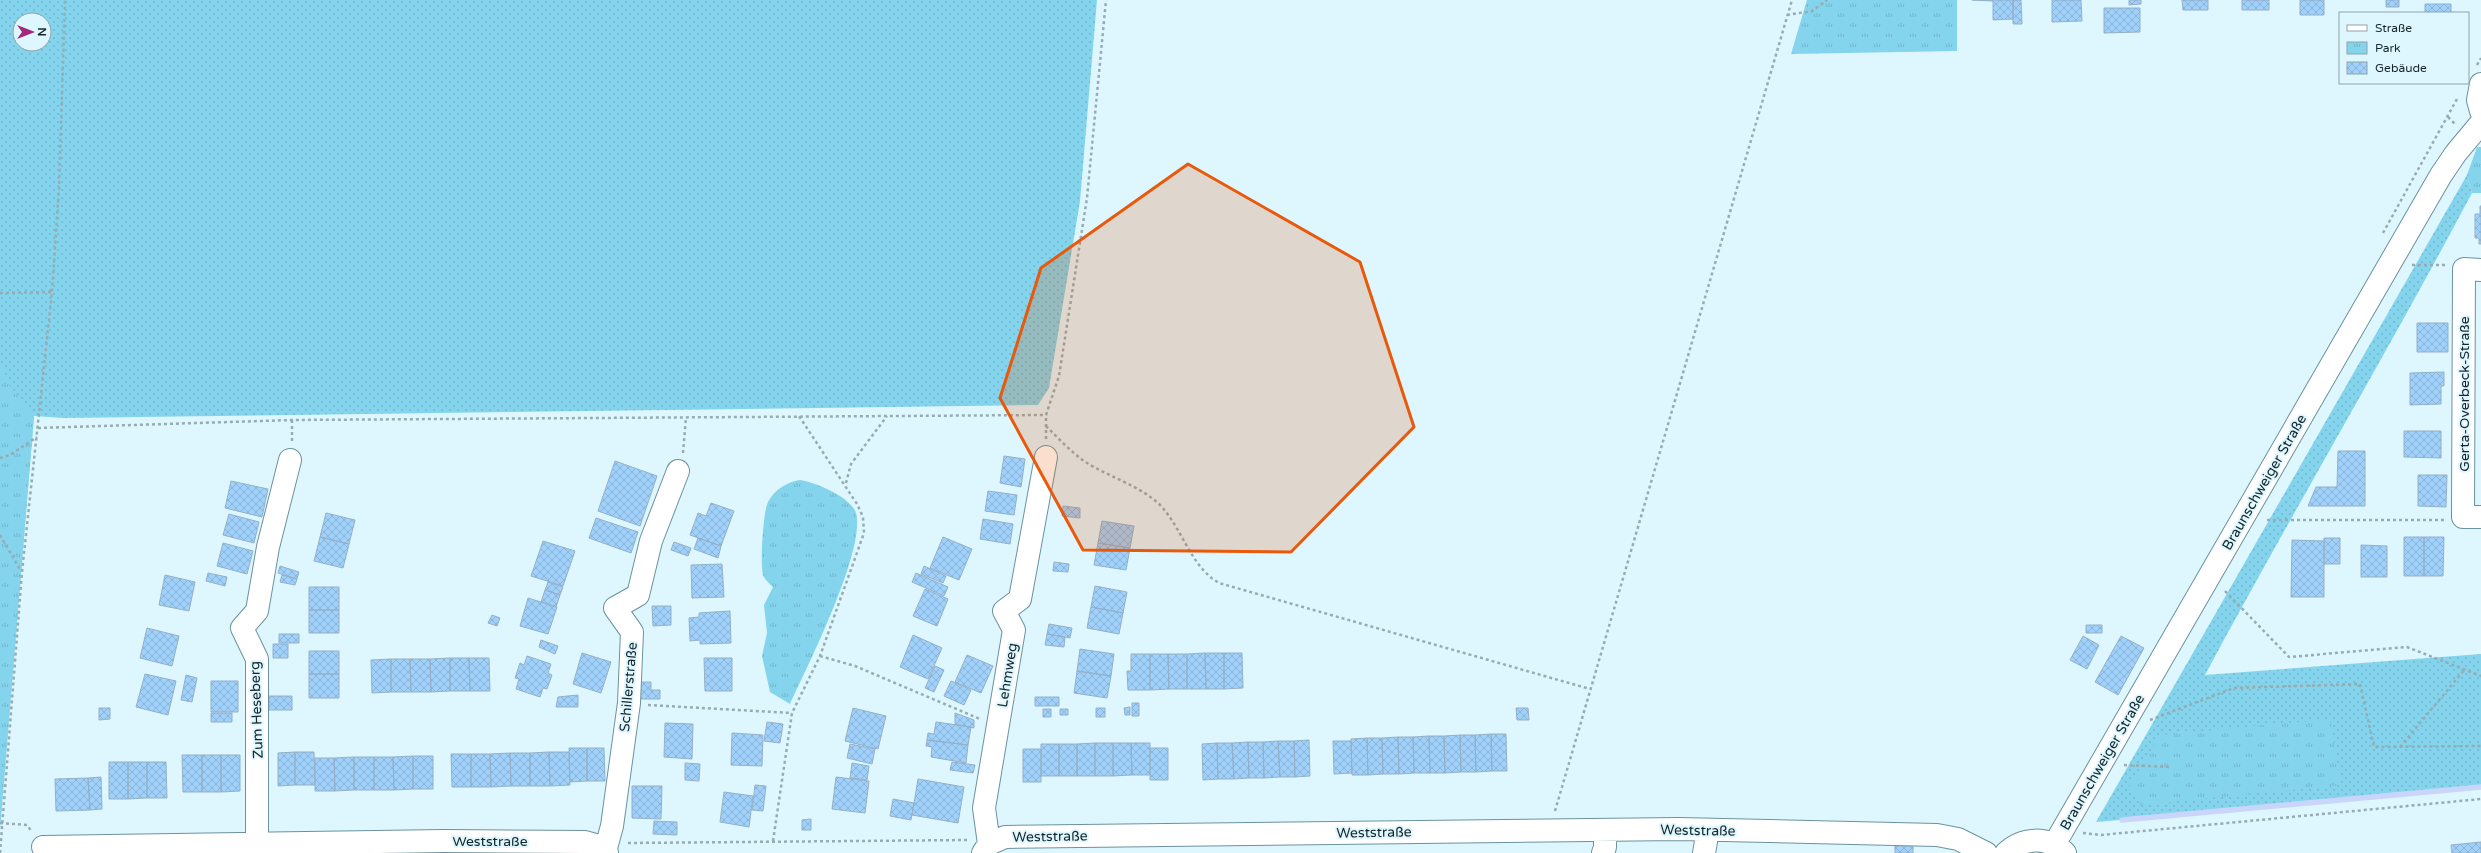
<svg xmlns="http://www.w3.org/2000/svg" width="2481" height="853" viewBox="0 0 2481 853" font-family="'Varela Round',sans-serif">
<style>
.grass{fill:url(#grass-dots);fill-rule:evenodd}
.park{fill:url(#park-tufts)}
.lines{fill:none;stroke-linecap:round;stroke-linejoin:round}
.stream{stroke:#c9d5fa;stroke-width:5.5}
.building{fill:url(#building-cross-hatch);stroke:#94b0c8}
.minor-casing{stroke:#6c929e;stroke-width:24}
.path{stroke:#96acb2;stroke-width:2.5;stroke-dasharray:3 3;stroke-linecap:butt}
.minor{stroke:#fff;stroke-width:22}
.marked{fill:#e8590c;fill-opacity:0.2;stroke:#e8590c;stroke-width:3;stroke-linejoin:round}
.labels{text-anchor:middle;stroke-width:4;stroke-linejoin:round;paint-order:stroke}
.street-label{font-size:14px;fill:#16262b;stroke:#def7fe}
</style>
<defs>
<pattern id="grass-dots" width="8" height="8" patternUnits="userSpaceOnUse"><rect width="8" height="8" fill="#83d4ec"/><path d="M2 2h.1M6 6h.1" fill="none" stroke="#70b6cb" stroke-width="1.8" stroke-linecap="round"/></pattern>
<pattern id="park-tufts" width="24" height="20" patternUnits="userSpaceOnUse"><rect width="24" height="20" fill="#83d4ec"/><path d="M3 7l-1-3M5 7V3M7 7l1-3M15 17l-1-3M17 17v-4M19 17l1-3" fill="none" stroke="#70b6cb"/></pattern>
<pattern id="building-cross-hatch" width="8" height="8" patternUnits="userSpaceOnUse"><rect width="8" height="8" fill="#a0d1fb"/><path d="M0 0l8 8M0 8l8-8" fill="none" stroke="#89b3d7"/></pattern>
</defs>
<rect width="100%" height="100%" fill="#def7fe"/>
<path class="grass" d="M 0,0 L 1097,0 L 1080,201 L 1049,388 L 1038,405 L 63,418 L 34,416 L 0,821 ZM 20,20 L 44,20 L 44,44 L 20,44 Z
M 2467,175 L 2472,193 C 2386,355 2292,513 2205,675 L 2481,654 L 2481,789 L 2096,822 Z"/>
<path class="park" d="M 1807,0 L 1957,0 L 1957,51 L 1791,54 Z
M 2477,147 L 2481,147 L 2481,193 L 2472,193 L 2467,175 Z
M 0,362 L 9,385 L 34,416 L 0,831 Z
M 800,480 C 815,482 851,497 856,513 C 866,550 807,667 790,704 L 770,692 L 762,656 L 767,633 L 764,605 L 773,587 C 770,584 765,580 763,575 C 760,563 763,512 768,502 C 774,490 787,482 800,480 Z
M 2330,719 L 2341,785 L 2141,805 L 2129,787 L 2160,735 Z"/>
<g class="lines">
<path class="stream" d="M 2122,820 L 2481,787"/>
</g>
<path class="building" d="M 1972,0 L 2013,0 L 2013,19 L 1993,20 L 1993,1 Z
M 2013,0 L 2021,0 L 2022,24 L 2013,24 Z
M 2052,0 L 2081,0 L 2082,21 L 2052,22 Z
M 2129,0 L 2141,0 L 2141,4 L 2129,5 Z
M 2182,0 L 2208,0 L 2208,10 L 2183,10 Z
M 2242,0 L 2269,0 L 2269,10 L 2242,10 Z
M 2300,0 L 2324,0 L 2324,15 L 2300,15 Z
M 2386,0 L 2399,0 L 2399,7 L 2386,7 Z
M 2425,4 L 2451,4 L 2451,13 L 2425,13 Z
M 2104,8 L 2140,8 L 2140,32 L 2104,33 Z
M 2480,206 L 2481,206 L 2481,244 L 2479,244 L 2479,238 L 2475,238 L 2475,214 L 2480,214 Z
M 2417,323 L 2448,323 L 2448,352 L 2417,352 Z
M 2444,372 L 2444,386 L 2441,386 L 2441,404 L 2410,405 L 2410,373 Z
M 2404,431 L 2441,431 L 2441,458 L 2404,457 Z
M 2338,451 L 2365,451 L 2365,506 L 2308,506 L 2316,487 L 2337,487 Z
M 1004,456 L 1025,459 L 1021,487 L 1000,483 Z
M 615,461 L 657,476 L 640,526 L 598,511 Z
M 2418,475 L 2447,475 L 2446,507 L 2418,506 Z
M 231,481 L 268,489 L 262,517 L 225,508 Z
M 988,491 L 1017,495 L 1014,515 L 985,511 Z
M 711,503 L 734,511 L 721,546 L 690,535 L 698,513 L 706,516 Z
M 1063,506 L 1080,508 L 1080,518 L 1062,516 Z
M 326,513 L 355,520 L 349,544 L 320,537 Z
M 229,514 L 259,522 L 254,543 L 223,535 Z
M 596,518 L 638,532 L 631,553 L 589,538 Z
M 983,519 L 1013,524 L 1010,544 L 980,539 Z
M 1102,521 L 1134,526 L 1130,548 L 1098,543 Z
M 320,537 L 349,544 L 343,568 L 314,561 Z
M 943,537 L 972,549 L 959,580 L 930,568 Z
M 2404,537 L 2424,537 L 2424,576 L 2404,576 Z
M 2424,537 L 2444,537 L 2443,576 L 2424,576 Z
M 698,538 L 721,546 L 718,558 L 694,549 Z
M 2324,538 L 2340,538 L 2340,564 L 2324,564 Z
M 2292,540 L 2324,541 L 2324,597 L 2291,597 Z
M 543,541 L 575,551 L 563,586 L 531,576 Z
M 674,542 L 691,548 L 688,556 L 671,550 Z
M 223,543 L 253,551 L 247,574 L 217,566 Z
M 1098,543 L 1130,548 L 1126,570 L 1094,565 Z
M 2361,545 L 2387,546 L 2387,577 L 2361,577 Z
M 1054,562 L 1069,564 L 1068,572 L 1053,571 Z
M 722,564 L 724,597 L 692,598 L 691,565 Z
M 280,566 L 299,572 L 297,579 L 278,573 Z
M 924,566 L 946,576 L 943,583 L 921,574 Z
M 208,573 L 227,577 L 225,586 L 206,581 Z
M 916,573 L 948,587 L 944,596 L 912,582 Z
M 165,575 L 195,582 L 189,611 L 159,605 Z
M 282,575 L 297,579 L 295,585 L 280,582 Z
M 548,582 L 563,587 L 560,595 L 545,590 Z
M 1095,586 L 1127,592 L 1123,613 L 1091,607 Z
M 309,587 L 339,587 L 339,610 L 309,610 Z
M 925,589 L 948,599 L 937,626 L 913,616 Z
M 545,590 L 560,595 L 556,607 L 541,602 Z
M 528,598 L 557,607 L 548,634 L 520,626 Z
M 652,606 L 671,606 L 671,625 L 653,626 Z
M 1091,607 L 1123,613 L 1119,634 L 1087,628 Z
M 309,610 L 339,610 L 339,633 L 309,633 Z
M 730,611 L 731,643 L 700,644 L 700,640 L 690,641 L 689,618 L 699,617 L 699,613 Z
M 492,615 L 500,618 L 497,626 L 488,623 Z
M 1049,624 L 1072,628 L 1070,638 L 1047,634 Z
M 2086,625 L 2102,625 L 2102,633 L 2086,633 Z
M 147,628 L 179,636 L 172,666 L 140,658 Z
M 279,634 L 299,634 L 299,643 L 279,643 Z
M 1047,634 L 1065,637 L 1064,647 L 1045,645 Z
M 913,635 L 942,648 L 928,679 L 900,667 Z
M 2083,636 L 2099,645 L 2087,669 L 2070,660 Z
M 2121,636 L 2144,648 L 2118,695 L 2095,682 Z
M 541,640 L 558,646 L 555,654 L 539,647 Z
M 273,644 L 288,644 L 288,658 L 273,658 Z
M 1080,649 L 1114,654 L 1111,676 L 1077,671 Z
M 309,651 L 339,651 L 339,674 L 309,674 Z
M 582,653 L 611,662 L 601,693 L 573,684 Z
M 1205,653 L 1224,653 L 1224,689 L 1206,689 Z
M 1205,653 L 1206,689 L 1187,689 L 1187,654 Z
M 1224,653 L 1242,653 L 1243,688 L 1224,689 Z
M 1131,654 L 1150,654 L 1150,690 L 1128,690 L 1127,671 L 1131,671 Z
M 1150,654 L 1168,654 L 1169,689 L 1150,690 Z
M 1168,654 L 1187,654 L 1187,689 L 1169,689 Z
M 967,655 L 993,666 L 981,693 L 955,682 Z
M 527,656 L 551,664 L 548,673 L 552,675 L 547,689 L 543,688 L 540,697 L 516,689 L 519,679 L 515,678 L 520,663 L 524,665 Z
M 450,658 L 469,658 L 470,691 L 450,691 Z
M 450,658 L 450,691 L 431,692 L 430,659 Z
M 469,658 L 489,658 L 490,691 L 470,691 Z
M 704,658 L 732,658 L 732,691 L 705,691 Z
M 391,659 L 391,692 L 372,693 L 371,660 Z
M 391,659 L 410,659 L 411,692 L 391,692 Z
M 410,659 L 430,659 L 431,692 L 411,692 Z
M 935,666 L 944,670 L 934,692 L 925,688 Z
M 1077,671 L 1111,676 L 1107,698 L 1074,693 Z
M 145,674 L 176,681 L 168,715 L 136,707 Z
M 309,674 L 339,674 L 339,698 L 309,698 Z
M 186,675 L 197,678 L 192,702 L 181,700 Z
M 211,681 L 238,681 L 238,712 L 211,712 Z
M 951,681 L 971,690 L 964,705 L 944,696 Z
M 638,682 L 651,682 L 651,690 L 660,690 L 660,699 L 638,699 Z
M 578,695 L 578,707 L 556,707 L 558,697 Z
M 269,696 L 292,696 L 292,710 L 269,710 Z
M 1035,697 L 1059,697 L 1059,706 L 1035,706 Z
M 1132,703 L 1139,703 L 1139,716 L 1132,716 Z
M 1130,707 L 1130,715 L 1125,715 L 1124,708 Z
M 99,708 L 110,708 L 110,719 L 99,720 Z
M 853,708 L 886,716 L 878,749 L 845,741 Z
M 1096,708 L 1105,708 L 1105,717 L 1096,717 Z
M 1516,708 L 1528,708 L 1529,720 L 1517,720 Z
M 1043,709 L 1051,709 L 1051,717 L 1043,717 Z
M 1060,709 L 1068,709 L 1068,715 L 1060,715 Z
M 211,713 L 232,713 L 232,722 L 211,722 Z
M 955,713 L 974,720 L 974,728 L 955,724 Z
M 767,722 L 783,724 L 780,743 L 764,741 Z
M 936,722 L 971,727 L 968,745 L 927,740 L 928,733 L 934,734 Z
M 665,723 L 693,724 L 692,759 L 664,757 Z
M 732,733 L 763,735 L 762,766 L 731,765 Z
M 1491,734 L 1492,771 L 1476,772 L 1475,735 Z
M 1491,734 L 1506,734 L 1507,771 L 1492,771 Z
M 1460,735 L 1475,735 L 1476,772 L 1461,772 Z
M 1460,735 L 1461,772 L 1445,773 L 1444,736 Z
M 1429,736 L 1444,736 L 1445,773 L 1430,773 Z
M 1429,736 L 1430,773 L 1414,773 L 1413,737 Z
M 1398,737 L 1399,774 L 1383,774 L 1382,738 Z
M 1398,737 L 1413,737 L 1414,773 L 1399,774 Z
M 1367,738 L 1368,775 L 1352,775 L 1351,739 Z
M 1367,738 L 1382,738 L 1383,774 L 1368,775 Z
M 927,740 L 968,745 L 966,763 L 931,757 L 932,747 L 926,746 Z
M 1309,740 L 1310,776 L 1295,777 L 1294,741 Z
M 1278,741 L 1294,741 L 1295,777 L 1280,777 Z
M 1278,741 L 1280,777 L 1264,778 L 1263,742 Z
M 1333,741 L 1351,741 L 1352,773 L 1334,774 Z
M 1248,742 L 1263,742 L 1264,778 L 1249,778 Z
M 1248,742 L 1249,778 L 1234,779 L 1232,743 Z
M 1095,743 L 1113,743 L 1113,776 L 1095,776 Z
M 1095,743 L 1095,776 L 1077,776 L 1077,744 Z
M 1113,743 L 1131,743 L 1132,775 L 1113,776 Z
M 1131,743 L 1150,743 L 1150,775 L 1132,775 Z
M 1217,743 L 1232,743 L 1234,779 L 1218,779 Z
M 1217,743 L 1218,779 L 1203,780 L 1202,744 Z
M 850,744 L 875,749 L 872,764 L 847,758 Z
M 1041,744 L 1059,744 L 1059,776 L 1041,776 Z
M 1059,744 L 1077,744 L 1077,776 L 1059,776 Z
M 569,748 L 587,748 L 587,781 L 570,782 Z
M 587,748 L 604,748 L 605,781 L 587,781 Z
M 1150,748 L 1168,748 L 1168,780 L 1150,780 Z
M 1023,749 L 1041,749 L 1041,782 L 1023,782 Z
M 295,752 L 314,752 L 315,785 L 295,785 Z
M 295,752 L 295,785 L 278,786 L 278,753 Z
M 549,752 L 550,786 L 530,786 L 530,753 Z
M 549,752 L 569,752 L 570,785 L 550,786 Z
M 510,753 L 530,753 L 530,786 L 511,786 Z
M 510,753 L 511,786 L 491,787 L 490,754 Z
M 451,754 L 471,754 L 471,787 L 452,787 Z
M 471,754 L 490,754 L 491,787 L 471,787 Z
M 182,755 L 202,755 L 202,792 L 183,792 Z
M 202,755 L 221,755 L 221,792 L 202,792 Z
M 221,755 L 240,755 L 240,791 L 221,792 Z
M 413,756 L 433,756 L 433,789 L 413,789 Z
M 413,756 L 413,789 L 394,790 L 393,757 Z
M 354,757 L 354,790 L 335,791 L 334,758 Z
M 354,757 L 374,757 L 374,790 L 354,790 Z
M 374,757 L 393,757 L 394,790 L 374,790 Z
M 315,758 L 334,758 L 335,791 L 315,791 Z
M 109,762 L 128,762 L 128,799 L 109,799 Z
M 128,762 L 147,762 L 147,798 L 128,799 Z
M 147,762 L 166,762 L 167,798 L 147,798 Z
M 952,762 L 975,765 L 973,773 L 950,770 Z
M 685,763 L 700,764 L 699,781 L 685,780 Z
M 852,763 L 869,766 L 867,780 L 850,778 Z
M 101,777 L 102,809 L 90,810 L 88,778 Z
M 836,777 L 869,781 L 865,813 L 832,809 Z
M 88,778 L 90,810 L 56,811 L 55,779 Z
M 918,779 L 964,787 L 958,823 L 912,815 Z
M 755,785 L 766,786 L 763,811 L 752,810 Z
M 632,786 L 662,786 L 661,819 L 632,818 Z
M 724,792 L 753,796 L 749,827 L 720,822 Z
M 893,799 L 914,803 L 911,820 L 890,816 Z
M 811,819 L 811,830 L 802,830 L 802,820 Z
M 654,821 L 677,822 L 677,835 L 653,834 Z
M 2481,842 L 2481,853 L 2452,853 L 2451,845 Z
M 1913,845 L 1913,853 L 1895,853 L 1895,846 Z"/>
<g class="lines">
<g class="minor-casing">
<path id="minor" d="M 2481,84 L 2478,100 L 2481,111
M 2481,270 L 2464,269 L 2463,517 L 2481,517
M 989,844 L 984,808 L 1014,630 L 1004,611 L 1020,599 L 1046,457
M 2054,845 L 2441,175 L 2456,153 L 2481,123
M 43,847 L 444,841 L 585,842 L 606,848
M 257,853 L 257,659 L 242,628 L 257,611 L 268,547 L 290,460
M 607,853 L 606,848 L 612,826 L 629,703 L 632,632 L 615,608 L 638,595 L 651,541 L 678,471
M 983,853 L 989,844 L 1005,837 L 1679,829 L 1937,835 L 1958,839 L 1986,853
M 1603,853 L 1605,847 L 1605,830
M 1704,853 L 1708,830
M 2006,853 C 2023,837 2048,836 2065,853"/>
</g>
<path class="path" d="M 1787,15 L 1812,11 L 1827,0
M 2477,65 L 2481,58
M 2448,117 L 2455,124
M 2383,233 L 2457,99
M 2412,265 L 2445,265
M 0,293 L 51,292
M 292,420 L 292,442
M 1046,426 C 1058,438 1070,451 1084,461 C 1108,477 1140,485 1161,506 C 1183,530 1191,567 1219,583 L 1590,689
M 38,428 L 292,420 L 1046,415
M 1046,439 L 1046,415 L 1059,376 L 1087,198 L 1106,0
M 683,453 L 686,417
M 0,458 L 10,455 L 37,437
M 846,483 L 851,464 L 887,416
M 2267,520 L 2445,520
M 0,535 L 21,571
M 2225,591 L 2289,657 L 2407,647 L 2481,676
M 820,656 L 855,666 L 980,719
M 648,705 L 792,713
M 2150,720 L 2234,688 L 2360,684 L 2374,747 L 2481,746
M 2400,747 L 2465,669
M 2124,765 L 2170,767
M 1555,811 L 1792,0
M 0,823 L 27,825 L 32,832
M 2083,833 L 2101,835 L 2481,799
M 773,841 L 792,713 L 820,656 L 864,533 L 863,517 L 857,504 L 799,416
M 628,843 L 969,840
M 0,853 L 22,572 L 52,292 L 59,188 L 65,0"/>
<use href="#minor" class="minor"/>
</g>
<path class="marked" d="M 1188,164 L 1360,262 L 1414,427 L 1291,552 L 1083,550 L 1000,398 L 1041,268 Z"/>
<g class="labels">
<g class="street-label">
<text transform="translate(2464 394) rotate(-90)" y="5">Gerta-Overbeck-Straße</text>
<text transform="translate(2264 482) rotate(-60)" y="5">Braunschweiger Straße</text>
<text transform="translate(1007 675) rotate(-81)" y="5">Lehmweg</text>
<text transform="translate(628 687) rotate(-85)" y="5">Schillerstraße</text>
<text transform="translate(256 710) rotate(-92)" y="5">Zum Heseberg</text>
<text transform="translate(2102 762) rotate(-60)" y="5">Braunschweiger Straße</text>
<text transform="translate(1698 830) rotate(1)" y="5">Weststraße</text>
<text transform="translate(1374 832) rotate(-1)" y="5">Weststraße</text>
<text transform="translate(1050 836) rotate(-1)" y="5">Weststraße</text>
<text x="490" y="846">Weststraße</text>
</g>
</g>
<rect x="2339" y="12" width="130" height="72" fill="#def7fe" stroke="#8ea3aa"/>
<rect x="2347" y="25" width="20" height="6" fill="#ffffff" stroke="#8ea3aa"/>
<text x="2375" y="32" font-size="12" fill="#16262b">Straße</text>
<rect x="2347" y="42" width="20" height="12" fill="url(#park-tufts)" stroke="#8ea3aa"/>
<text x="2375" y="52" font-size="12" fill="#16262b">Park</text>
<rect x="2347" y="62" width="20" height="12" fill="url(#building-cross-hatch)" stroke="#8ea3aa"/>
<text x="2375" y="72" font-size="12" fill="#16262b">Gebäude</text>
<g transform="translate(32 32) rotate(90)"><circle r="19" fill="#def7fe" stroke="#8ea3aa"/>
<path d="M0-3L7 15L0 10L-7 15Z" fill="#a52778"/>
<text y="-6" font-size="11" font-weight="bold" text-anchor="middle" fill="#16262b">N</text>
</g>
</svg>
